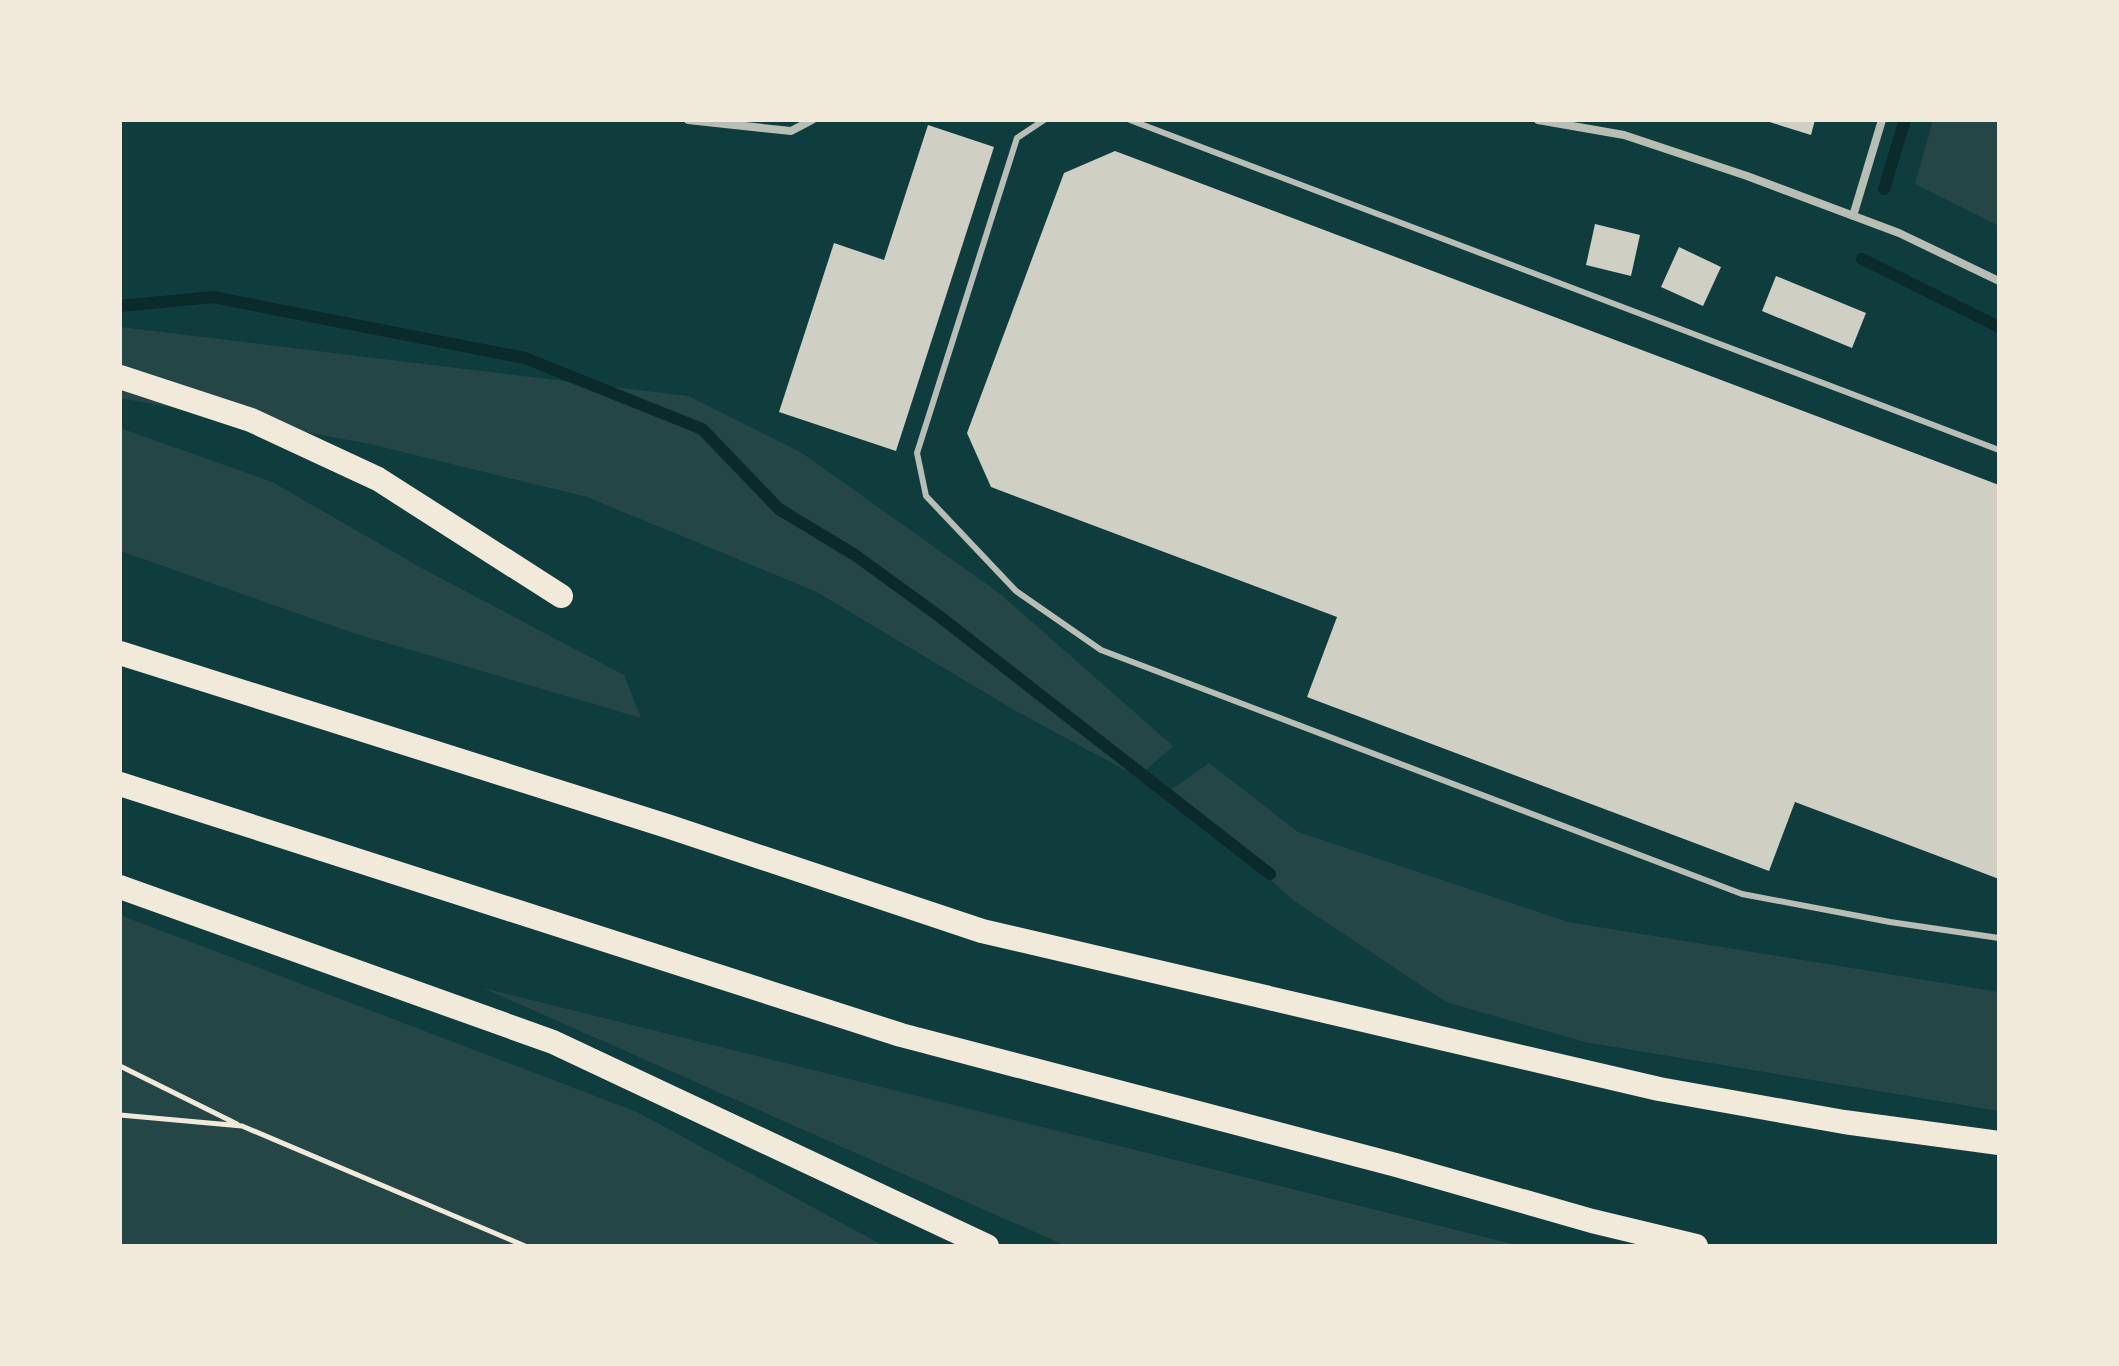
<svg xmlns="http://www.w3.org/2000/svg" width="2119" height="1366" viewBox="0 0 2119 1366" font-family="'Space Grotesk',sans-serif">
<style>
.green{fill:#244646}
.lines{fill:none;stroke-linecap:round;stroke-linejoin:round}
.stream{stroke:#0a2a2b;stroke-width:12}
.building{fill:#cfcfc3}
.path{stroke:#f1e9da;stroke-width:5}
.service{stroke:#b8beb3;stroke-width:6}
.minor{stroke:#b8beb3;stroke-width:8}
.motorway{stroke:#f1e9da;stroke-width:24}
</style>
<rect width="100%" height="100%" fill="#0f3d3e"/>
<path class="green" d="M 1933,120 L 1999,120 L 1999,226 L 1915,184 Z
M 120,327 L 688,396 L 802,453 L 999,593 L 1173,746 L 1138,777 L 1014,710 L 817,592 L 587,497 L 370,444 L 120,398 Z
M 120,428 L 272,482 L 427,571 L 624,675 L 641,718 L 353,633 L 120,551 Z
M 1209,763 L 1298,832 L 1568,922 L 1999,992 L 1999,1111 L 1585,1042 L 1446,1002 L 1294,901 L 1171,790 Z
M 120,915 L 637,1112 L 884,1246 L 120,1246 Z
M 483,988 L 1521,1246 L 1066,1246 Z"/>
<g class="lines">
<path class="stream" d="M 1884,189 L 1905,120
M 1862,259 L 1999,327
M 120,306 L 213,297 L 525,358 L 702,429 L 779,509 L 855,555 L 939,616 L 1270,874"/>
</g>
<path class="building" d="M 1763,120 L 1815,120 L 1811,135 Z
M 928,125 L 994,147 L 896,451 L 779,412 L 834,243 L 884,260 Z
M 1115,151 L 1999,485 L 1999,879 L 1795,802 L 1769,871 L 1307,697 L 1337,617 L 991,487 L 967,433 L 1064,173 Z
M 1595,224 L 1640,235 L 1631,276 L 1586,265 Z
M 1679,247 L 1721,267 L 1703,306 L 1661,287 Z
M 1776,276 L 1866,313 L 1852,348 L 1762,311 Z"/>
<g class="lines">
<path class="path" d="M 120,1066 L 237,1124
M 120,1115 L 242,1126 L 525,1246"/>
<path class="service" d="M 1044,120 L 1017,138 L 917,453 L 926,496 L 1016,591 L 1101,650 L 1742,894 L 1890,922 L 1999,938
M 1130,120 L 1999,450"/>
<path class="minor" d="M 688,120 L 791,131 L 812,120
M 1538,120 L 1624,135 L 1747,176 L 1899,233 L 1999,281
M 1853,216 L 1882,120"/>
<path class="motorway" d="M 120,377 L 251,420 L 378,479 L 561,596
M 120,653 L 667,826 L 982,931 L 1659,1089 L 1844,1122 L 1999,1143
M 120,784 L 901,1035 L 1396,1165 L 1592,1221 L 1696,1246
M 120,887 L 553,1042 L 987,1246"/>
</g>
<rect width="2119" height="1366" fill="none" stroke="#f1e9da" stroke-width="244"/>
</svg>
